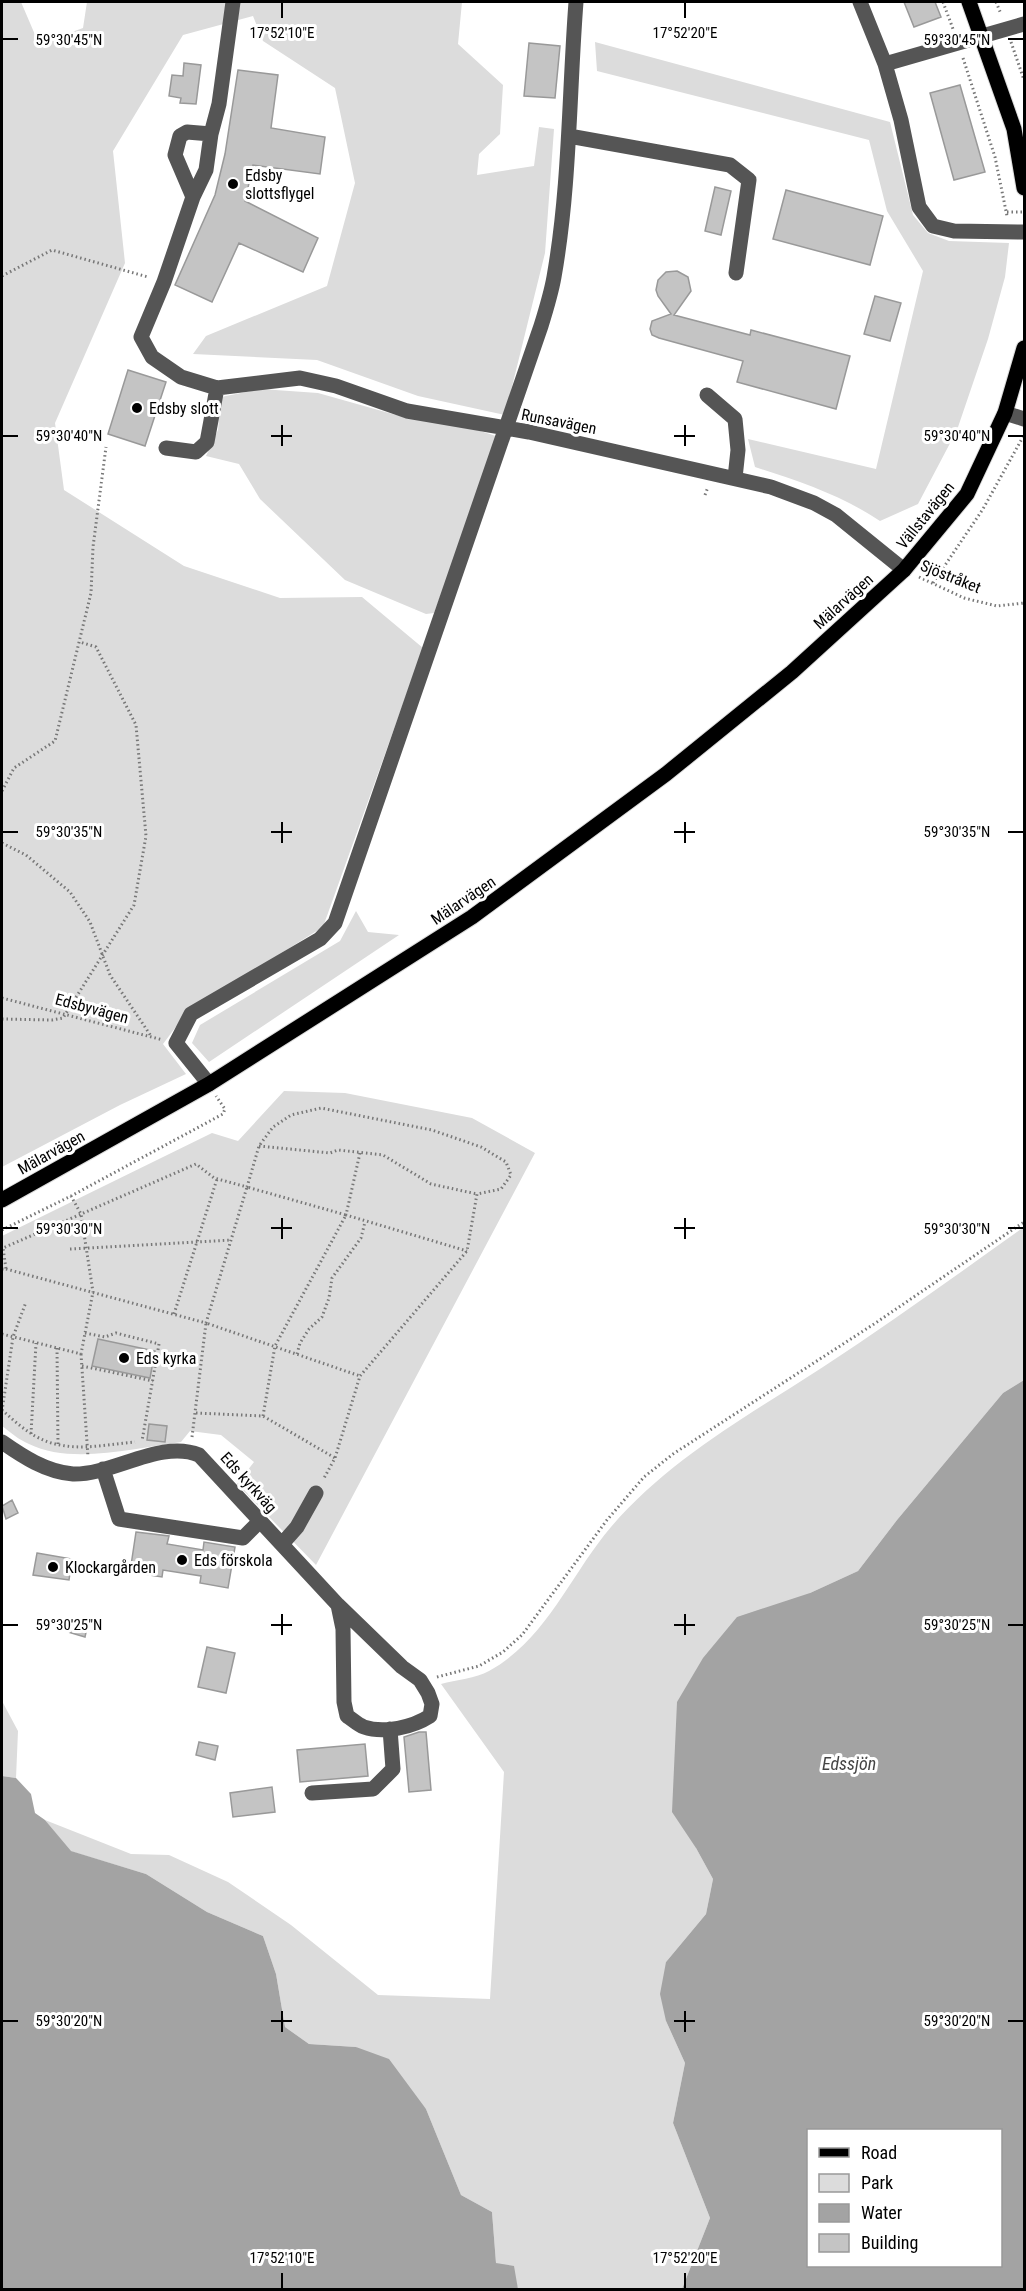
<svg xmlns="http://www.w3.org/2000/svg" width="1026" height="2291" viewBox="0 0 1026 2291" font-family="'Roboto Condensed',sans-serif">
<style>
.green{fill:#dcdcdc}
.water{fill:#a3a3a3;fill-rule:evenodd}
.building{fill:#c4c4c4;stroke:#999;stroke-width:1.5}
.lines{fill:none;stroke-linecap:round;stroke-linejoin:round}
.major-casing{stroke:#dbdbdb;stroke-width:17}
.path{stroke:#777;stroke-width:3;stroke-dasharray:1.5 3;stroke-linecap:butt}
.minor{stroke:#555;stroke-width:15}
.major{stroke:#000;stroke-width:15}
.ticks{fill:none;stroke:#000;stroke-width:2}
.poi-dot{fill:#000;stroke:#fff;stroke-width:2}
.labels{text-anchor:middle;stroke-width:6;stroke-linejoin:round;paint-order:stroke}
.poi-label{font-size:16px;fill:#000;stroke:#fff;text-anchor:start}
.street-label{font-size:16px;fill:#000;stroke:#fff}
.water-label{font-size:18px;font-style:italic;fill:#444;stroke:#fff}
.ticks-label{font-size:15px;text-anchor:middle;fill:#000;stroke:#fff;stroke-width:6;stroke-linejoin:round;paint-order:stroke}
</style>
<rect width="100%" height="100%" fill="#fff"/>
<path class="green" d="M 2,2 L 21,2 L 39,44 L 83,28 L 87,2 L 462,2 L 458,44 L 503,85 L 500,134 L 479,154 L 477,175 L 534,166 L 539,127 L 554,129 L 545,253 L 505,415 L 418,396 L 317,360 L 193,354 L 206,336 L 327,286 L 355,183 L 335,88 L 263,41 L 253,16 L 183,35 L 113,151 L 125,263 L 55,423 L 64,490 L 184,566 L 280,598 L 362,597 L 423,648 L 323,927 L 187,1012 L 163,1044 L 186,1074 L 120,1105 L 2,1167 Z
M 595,42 L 890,122 L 913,215 L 928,233 L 949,241 L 1009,243 L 1005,277 L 988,339 L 957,430 L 918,504 L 880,521 C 841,495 799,481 755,467 L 748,439 L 876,469 L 923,271 L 887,211 L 869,140 L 597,71 Z
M 261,389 L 318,393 L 396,415 L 471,428 L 499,437 L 434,613 L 426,614 L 345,580 L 260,499 L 239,464 L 206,456 L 218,430 L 221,397 Z
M 356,911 L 368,932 L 399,935 L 209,1062 L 192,1043 L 200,1025 L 340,941 Z
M 284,1091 L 345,1093 L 472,1118 L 535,1153 L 316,1565 L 237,1484 L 254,1462 L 221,1435 L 190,1431 L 181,1442 C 136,1448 71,1465 29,1444 C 19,1440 10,1432 2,1426 L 2,1236 L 212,1133 L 238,1141 Z
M 1024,1227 L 1024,1380 L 1003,1393 L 897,1520 L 858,1571 L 810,1593 L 696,1848 L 713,1879 L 706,1914 L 666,1962 L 666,2021 L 685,2063 L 673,2123 L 710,2218 L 682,2289 L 518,2289 L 515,2279 L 496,2263 L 492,2212 L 461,2195 L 426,2109 L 356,2047 L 309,2044 L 285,2027 L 276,1974 L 263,1936 L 207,1912 L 146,1874 L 70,1851 L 45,1820 L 131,1854 L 169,1855 L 228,1882 L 291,1925 L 378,1995 L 490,1999 L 504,1772 L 441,1684 C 456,1680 476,1678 489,1671 C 547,1639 570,1575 611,1527 C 669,1459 749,1415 823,1367 C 892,1322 958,1274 1024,1227 Z
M 2,1701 L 18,1731 L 16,1778 L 2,1776 Z"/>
<path class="water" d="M 1024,1380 L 1024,2289 L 682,2289 L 710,2218 L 673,2123 L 685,2063 L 666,2021 L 660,1994 L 666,1962 L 706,1914 L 713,1879 L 696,1848 L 672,1812 L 677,1702 L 703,1658 L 737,1617 L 810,1593 L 858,1571 L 897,1520 L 1003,1393 ZM 808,2130 L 1000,2130 L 1000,2266 L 808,2266 Z
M 2,1776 L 16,1778 L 31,1794 L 35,1813 L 45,1820 L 71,1851 L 146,1874 L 207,1912 L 263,1936 L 276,1974 L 285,2027 L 309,2044 L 356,2047 L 389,2059 L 426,2109 L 461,2195 L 492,2212 L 496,2263 L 514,2266 L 518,2289 L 2,2289 Z"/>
<path class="building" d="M 904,2 L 935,2 L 941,17 L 914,27 Z
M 529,43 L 560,46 L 555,98 L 524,96 Z
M 184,63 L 201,65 L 196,104 L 180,103 L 181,98 L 169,96 L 172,75 L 183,76 Z
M 238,70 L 278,75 L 271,128 L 325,137 L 320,174 L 253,165 L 245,201 L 318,238 L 303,272 L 239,243 L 212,302 L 175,285 L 215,195 L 225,154 Z
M 960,85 L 985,172 L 954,180 L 930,93 Z
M 715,187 L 731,191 L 721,235 L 705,231 Z
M 786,190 L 883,216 L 870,265 L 773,239 Z
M 677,271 L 688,277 L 691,291 L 674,315 L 750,335 L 751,330 L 850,356 L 836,409 L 737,382 L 743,361 L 659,338 L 652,335 L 650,329 L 652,321 L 671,314 L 658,296 L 656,290 L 658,280 L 666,272 Z
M 875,296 L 901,303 L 890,341 L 864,334 Z
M 128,370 L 166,382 L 145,446 L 108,434 Z
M 98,1339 L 155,1351 L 150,1378 L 92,1366 Z
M 149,1424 L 167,1426 L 165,1442 L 147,1440 Z
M 12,1500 L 18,1513 L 6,1519 L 2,1506 Z
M 136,1532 L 169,1536 L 167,1544 L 203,1550 L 204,1542 L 235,1547 L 228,1588 L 200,1583 L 201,1576 L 163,1570 L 162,1577 L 130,1572 Z
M 37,1553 L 72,1559 L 69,1580 L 33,1575 Z
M 71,1619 L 88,1623 L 85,1637 L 68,1632 Z
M 207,1647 L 235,1653 L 226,1693 L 198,1687 Z
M 419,1732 L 426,1732 L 431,1790 L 409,1792 L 404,1737 Z
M 199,1742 L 218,1746 L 215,1760 L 196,1755 Z
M 365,1744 L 368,1776 L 300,1782 L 297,1750 Z
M 272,1787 L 275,1812 L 233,1817 L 230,1793 Z"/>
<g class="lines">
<g class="major-casing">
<path id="major" d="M 969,2 L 1014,129 L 1024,188
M 2,1200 L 209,1084 L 472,917 L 666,774 L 792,672 L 904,570 L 967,494 L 1005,413 L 1024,348"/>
</g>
<path class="path" d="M 943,2 L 953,29
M 996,2 L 1001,14
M 1011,42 L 1024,80
M 963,58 L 995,157 L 1007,216
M 1007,212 L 1024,212
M 2,276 L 52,250 L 148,277
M 705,495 L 708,487
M 919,577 L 964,598 L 997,606 L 1024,603
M 933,583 L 983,509 L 1024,435
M 2,791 L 14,768 L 55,741 L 91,593 L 93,547 L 106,447
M 2,843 L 26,855 L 70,892 L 90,922 L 110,975 L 151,1036
M 2,998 L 163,1040
M 2,1019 L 52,1020 L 63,1018 L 134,905 L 146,836 L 136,725 L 96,647 L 80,642
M 259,1146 L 330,1153 L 338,1150 L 383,1155 L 431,1184 L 477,1194
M 360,1153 L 346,1215 L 467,1251
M 2,1230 L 71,1196 L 223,1114 L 225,1109 L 216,1096
M 70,1249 L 231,1240
M 2,1269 L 6,1269 L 3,1248 L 196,1164 L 214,1178 L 247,1187 L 259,1146 L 273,1127 L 291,1115 L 321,1108 L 432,1130 L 481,1147 L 506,1162 L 511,1175 L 501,1189 L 477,1194 L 467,1251 L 360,1376 L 335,1458
M 6,1269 L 206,1323 L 247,1187 L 346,1215 L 275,1346 L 263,1416
M 174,1314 L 217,1179
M 85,1333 L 105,1337 L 116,1333 L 159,1344 L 142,1441
M 2,1334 L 81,1354 L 93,1292 L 81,1214 L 71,1196
M 57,1348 L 58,1445
M 81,1354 L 88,1457
M 297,1354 L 300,1343 L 309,1329 L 322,1317 L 329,1298 L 332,1278 L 361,1238 L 365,1222
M 82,1366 L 153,1381
M 2,1410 C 12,1419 23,1429 35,1436 C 67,1454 101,1445 135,1442
M 2,1411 L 13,1337 L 26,1302
M 196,1413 L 263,1416 L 335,1458 L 323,1480
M 31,1434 L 36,1343
M 192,1437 L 206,1323 L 360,1376
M 437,1677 L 479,1666 L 503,1652 L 522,1635 L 607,1520 L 644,1477 L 673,1454 L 874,1324 L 1024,1222"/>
<path class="minor" d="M 860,2 L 885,64 L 901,120 L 919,207 L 933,226 L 954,231 L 1024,232
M 885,64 L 1024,24
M 211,134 L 219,104 L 233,2
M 569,136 L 730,165 L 749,180 L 736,273
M 193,197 L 175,155 L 180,136 L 187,132 L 211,134 L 206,170 L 193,197 L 164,282 L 141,337 L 152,357 L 181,377 L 217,388 L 300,378 L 336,386 L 407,411 L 529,432 L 771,487 L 814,503 L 836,515 L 904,570
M 707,395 L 735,419 L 738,450 L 735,478
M 1005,413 L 1024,419
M 166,448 L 196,452 L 207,442 L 217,388
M 209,1084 L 176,1043 L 191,1014 L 320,939 L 335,923 L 541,326 C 546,310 551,294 554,277 C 570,186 569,93 576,2
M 2,1442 C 22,1456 46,1472 73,1474 C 113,1475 161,1439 199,1455 L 338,1605 L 402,1667 L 420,1680 L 428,1693 L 432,1704 L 430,1716 C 413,1727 384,1734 364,1727 C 358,1725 352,1719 347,1716 L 344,1702 L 343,1629 L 338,1605
M 103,1469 L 119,1519 L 243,1538 L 259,1522
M 282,1544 L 297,1527 L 316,1493
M 312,1793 L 373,1789 L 393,1769 L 390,1729"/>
<use href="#major" class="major"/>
</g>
<path class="ticks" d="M 282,3 L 282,18M 685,3 L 685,18M 3,39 L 18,39M 1008,39 L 1023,39M 282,425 L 282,446M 685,425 L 685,446M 3,436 L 18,436M 271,436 L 292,436M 674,436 L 695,436M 1008,436 L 1023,436M 282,822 L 282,843M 685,822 L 685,843M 3,832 L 18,832M 271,832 L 292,832M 674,832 L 695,832M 1008,832 L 1023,832M 282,1218 L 282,1239M 685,1218 L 685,1239M 3,1228 L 18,1228M 271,1228 L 292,1228M 674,1228 L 695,1228M 1008,1228 L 1023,1228M 282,1614 L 282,1635M 685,1614 L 685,1635M 3,1625 L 18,1625M 271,1625 L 292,1625M 674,1625 L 695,1625M 1008,1625 L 1023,1625M 282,2011 L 282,2032M 685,2011 L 685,2032M 3,2021 L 18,2021M 271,2021 L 292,2021M 674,2021 L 695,2021M 1008,2021 L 1023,2021M 282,2273 L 282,2288M 685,2273 L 685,2288"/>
<g class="poi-dot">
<circle cx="233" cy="184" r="6"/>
<circle cx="137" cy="408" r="6"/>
<circle cx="124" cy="1358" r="6"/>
<circle cx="182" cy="1560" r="6"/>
<circle cx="53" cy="1567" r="6"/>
</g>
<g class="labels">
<g class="poi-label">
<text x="245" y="181">Edsby<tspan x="245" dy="18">slottsflygel</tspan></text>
<text x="149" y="414">Edsby slott</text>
<text x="136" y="1364">Eds kyrka</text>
<text x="194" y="1566">Eds förskola</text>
<text x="65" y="1573">Klockargården</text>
</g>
<g class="street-label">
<text transform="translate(559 421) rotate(11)" y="6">Runsavägen</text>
<text transform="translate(925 515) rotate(-51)" y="6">Vällstavägen</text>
<text transform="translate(951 576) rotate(22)" y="6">Sjöstråket</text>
<text transform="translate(843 601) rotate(-42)" y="6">Mälarvägen</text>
<text transform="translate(463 900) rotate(-34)" y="6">Mälarvägen</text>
<text transform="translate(92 1008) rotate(15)" y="6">Edsbyvägen</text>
<text transform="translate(51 1152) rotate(-29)" y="6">Mälarvägen</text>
<text transform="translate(249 1482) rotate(48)" y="6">Eds kyrkväg</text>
</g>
<g class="water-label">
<text x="849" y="1770">Edssjön</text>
</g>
</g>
<g class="ticks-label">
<text x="282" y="38">17°52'10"E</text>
<text x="685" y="38">17°52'20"E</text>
<text x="69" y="45">59°30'45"N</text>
<text x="957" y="45">59°30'45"N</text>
<text x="69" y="441">59°30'40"N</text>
<text x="957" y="441">59°30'40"N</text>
<text x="69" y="837">59°30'35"N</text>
<text x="957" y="837">59°30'35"N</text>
<text x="69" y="1234">59°30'30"N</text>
<text x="957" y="1234">59°30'30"N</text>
<text x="69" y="1630">59°30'25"N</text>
<text x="957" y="1630">59°30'25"N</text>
<text x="69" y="2026">59°30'20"N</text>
<text x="957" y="2026">59°30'20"N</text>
<text x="282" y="2263">17°52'10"E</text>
<text x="685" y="2263">17°52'20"E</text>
</g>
<rect width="1026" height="2291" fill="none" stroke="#000000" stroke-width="6"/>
<rect x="807" y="2129" width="195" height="138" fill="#ffffff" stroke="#999999" stroke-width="1.5"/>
<rect x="819" y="2148" width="30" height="9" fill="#000000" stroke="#999999" stroke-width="1.5"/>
<text x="861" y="2159" font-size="18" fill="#000000">Road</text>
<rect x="819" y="2174" width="30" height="18" fill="#dcdcdc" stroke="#999999" stroke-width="1.5"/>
<text x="861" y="2189" font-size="18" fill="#000000">Park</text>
<rect x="819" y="2204" width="30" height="18" fill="#a3a3a3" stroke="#999999" stroke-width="1.5"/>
<text x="861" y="2219" font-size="18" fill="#000000">Water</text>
<rect x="819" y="2234" width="30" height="18" fill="#c4c4c4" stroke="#999999" stroke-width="1.5"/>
<text x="861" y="2249" font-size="18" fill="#000000">Building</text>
</svg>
